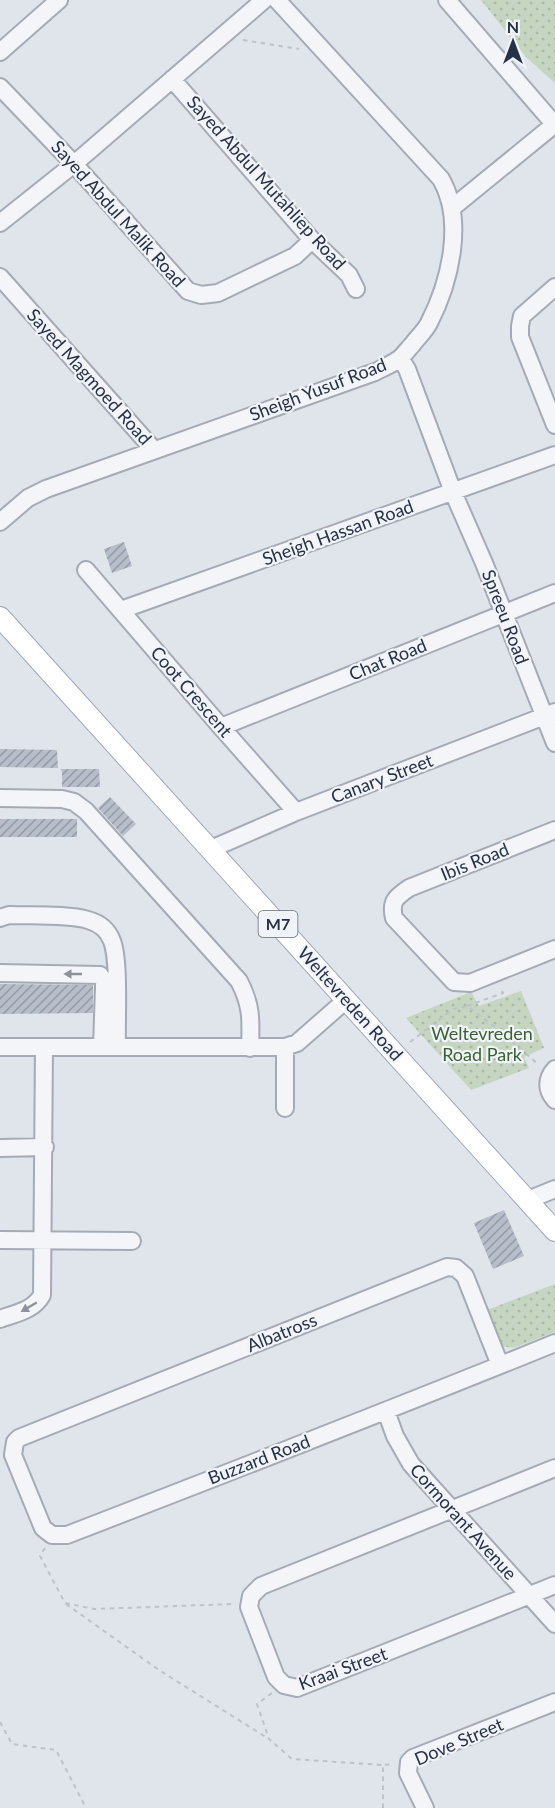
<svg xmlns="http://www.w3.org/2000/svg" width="555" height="1808" viewBox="0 0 555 1808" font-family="Lato,sans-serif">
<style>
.green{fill:url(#green-dots)}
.building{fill:url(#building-hatch)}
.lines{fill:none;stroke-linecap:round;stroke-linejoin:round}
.minor-casing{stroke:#a5abb6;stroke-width:20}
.major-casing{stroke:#9ea8b7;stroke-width:22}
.path{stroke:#bec2c9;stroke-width:2;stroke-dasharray:4.5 4.5;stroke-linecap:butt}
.minor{stroke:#f3f5f8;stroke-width:16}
.major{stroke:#fff;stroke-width:20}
.oneway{fill:#8d939e}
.labels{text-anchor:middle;stroke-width:4.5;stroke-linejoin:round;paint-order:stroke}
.shield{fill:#f0f3f8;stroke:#636b7a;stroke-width:1.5}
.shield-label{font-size:16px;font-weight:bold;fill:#273144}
.street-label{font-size:18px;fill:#273144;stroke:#f0f3f8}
.park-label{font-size:18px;fill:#3b6133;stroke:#f0f3f8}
</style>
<defs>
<pattern id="green-dots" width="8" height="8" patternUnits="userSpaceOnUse" patternTransform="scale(1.5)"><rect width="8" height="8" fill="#c5d5c0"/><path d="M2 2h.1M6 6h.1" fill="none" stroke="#a9b7a6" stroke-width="1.8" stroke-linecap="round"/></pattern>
<pattern id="building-hatch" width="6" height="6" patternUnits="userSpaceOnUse" patternTransform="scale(1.5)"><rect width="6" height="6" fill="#b7bdc9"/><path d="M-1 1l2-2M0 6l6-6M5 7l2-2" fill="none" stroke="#959aa5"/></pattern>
</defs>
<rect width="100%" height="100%" fill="#e0e4eb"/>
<path class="green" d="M 481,0 L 555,0 L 555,83 L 526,57 Z
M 521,991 L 544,1048 L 524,1057 L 529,1068 L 471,1090 L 406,1018 L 471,992 L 479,1006 Z
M 555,1284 L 555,1332 L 513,1348 L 503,1346 L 487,1310 Z"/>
<path class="building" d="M 124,542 L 132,566 L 112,573 L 104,549 Z
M 0,749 L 57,750 L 58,768 L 0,767 Z
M 60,769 L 99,769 L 100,787 L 62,787 L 62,771 Z
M 110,797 L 136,824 L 123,836 L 98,808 Z
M 0,819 L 77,819 L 77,837 L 0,837 Z
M 0,984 L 93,985 L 93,1013 L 0,1014 Z
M 504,1210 L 524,1256 L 493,1269 L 474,1223 Z"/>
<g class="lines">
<g class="minor-casing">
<path id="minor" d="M 447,0 L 555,125
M 0,52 L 59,0
M 172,79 L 312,240 L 349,275 L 356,289
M 0,87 L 74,164 L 188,291 L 201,295 L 218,293 L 295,256 L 312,240
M 452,208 L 555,124
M 0,223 L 74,164 L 264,0
M 0,277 L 154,450
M 555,287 L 522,316 L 520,326 L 520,337 L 555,425
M 400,358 L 407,369 L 453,492 L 484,563 L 555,743
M 0,522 L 28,498 L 46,489 L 375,372 C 383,368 392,364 399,359 C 404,355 408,349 412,345 C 417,338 425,331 429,323 C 450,282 465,221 441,179 L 277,0
M 86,570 L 221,727 L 296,812
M 121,610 L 555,455
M 221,727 L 555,593
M 0,798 L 62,799 L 74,802 L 86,811 L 239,981 C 252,1006 251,1020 250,1048
M 555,830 L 409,888 C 396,897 390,901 394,918 L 454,982 L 470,983 L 555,949
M 211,849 L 296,812 L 555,712
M 0,918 L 9,915 C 32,916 67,914 88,920 C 99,923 108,930 112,941 C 120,961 116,1022 117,1047
M 0,973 L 100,975 L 104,981 L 104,988 L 102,1047
M 0,1047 L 285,1047 L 297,1043 L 346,1000
M 285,1047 L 285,1108
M 555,1069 C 546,1079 546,1090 555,1100
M 0,1148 L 45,1147
M 528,1200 L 555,1189
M 0,1240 L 132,1241
M 0,1319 C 16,1313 33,1311 42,1295 L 44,1047
M 500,1365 L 465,1276 L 456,1268 L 447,1267 L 19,1438 L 15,1442 L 13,1455 L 43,1528 L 52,1535 L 67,1535 C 230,1472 393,1409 555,1343
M 386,1411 L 395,1436 L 411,1464 L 555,1624
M 555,1468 L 261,1586 L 251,1596 L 249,1607 L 276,1677 L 284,1685 L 297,1688 L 555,1585
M 425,1808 L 408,1773 L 409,1762 L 413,1758 L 555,1702"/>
</g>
<g class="major-casing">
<path id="major" d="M 0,617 L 555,1231"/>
</g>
<path class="path" d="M 243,40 L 299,49
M 467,1006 L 503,993 L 500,987
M 410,1042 L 453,1009 L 467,1006 L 495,1027 L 539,1065
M 45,1548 L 40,1556 L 65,1603 L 94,1609 L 233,1604
M 66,1604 L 159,1670 L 269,1739
M 272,1693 L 257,1704 L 269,1739 L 292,1759 L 383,1765
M 0,1722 L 12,1744 L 56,1750 L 86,1808
M 383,1808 L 383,1765 L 394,1764"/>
<use href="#minor" class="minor"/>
<use href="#major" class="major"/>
</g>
<defs><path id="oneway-solid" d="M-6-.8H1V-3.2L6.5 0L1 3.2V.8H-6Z" transform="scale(1.5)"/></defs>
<g class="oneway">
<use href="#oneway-solid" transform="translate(73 974) rotate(180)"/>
<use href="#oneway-solid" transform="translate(29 1307) rotate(150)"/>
</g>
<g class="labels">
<rect class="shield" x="258.5" y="911" width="39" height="26" rx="4.5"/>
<g class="shield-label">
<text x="278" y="930">M7</text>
</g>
<g class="street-label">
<text transform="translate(266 183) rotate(48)" y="6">Sayed Abdul Mutahliep Road</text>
<text transform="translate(118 214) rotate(48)" y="6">Sayed Abdul Malik Road</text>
<text transform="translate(89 377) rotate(48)" y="6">Sayed Magmoed Road</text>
<text transform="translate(318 390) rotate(-21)" y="6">Sheigh Yusuf Road</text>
<text transform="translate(338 533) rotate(-20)" y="6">Sheigh Hassan Road</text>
<text transform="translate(505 617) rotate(69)" y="6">Spreeu Road</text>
<text transform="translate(388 660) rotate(-22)" y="6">Chat Road</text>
<text transform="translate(191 692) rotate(49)" y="6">Coot Crescent</text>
<text transform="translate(382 779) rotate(-21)" y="6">Canary Street</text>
<text transform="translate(475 862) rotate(-22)" y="6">Ibis Road</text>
<text transform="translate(350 1004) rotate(48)" y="6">Weltevreden Road</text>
<text transform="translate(282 1333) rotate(-22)" y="6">Albatross</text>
<text transform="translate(259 1460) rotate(-21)" y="6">Buzzard Road</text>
<text transform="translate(463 1522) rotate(48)" y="6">Cormorant Avenue</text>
<text transform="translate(343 1669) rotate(-20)" y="6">Kraai Street</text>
<text transform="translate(459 1742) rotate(-23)" y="6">Dove Street</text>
</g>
<g class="park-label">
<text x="482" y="1040">Weltevreden<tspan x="482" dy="21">Road Park</tspan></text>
</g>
</g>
<g transform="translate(513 42)" stroke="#f0f3f8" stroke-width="4.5" paint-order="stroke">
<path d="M0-4.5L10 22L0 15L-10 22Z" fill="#273144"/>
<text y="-9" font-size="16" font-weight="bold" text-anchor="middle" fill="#273144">N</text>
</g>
</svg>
